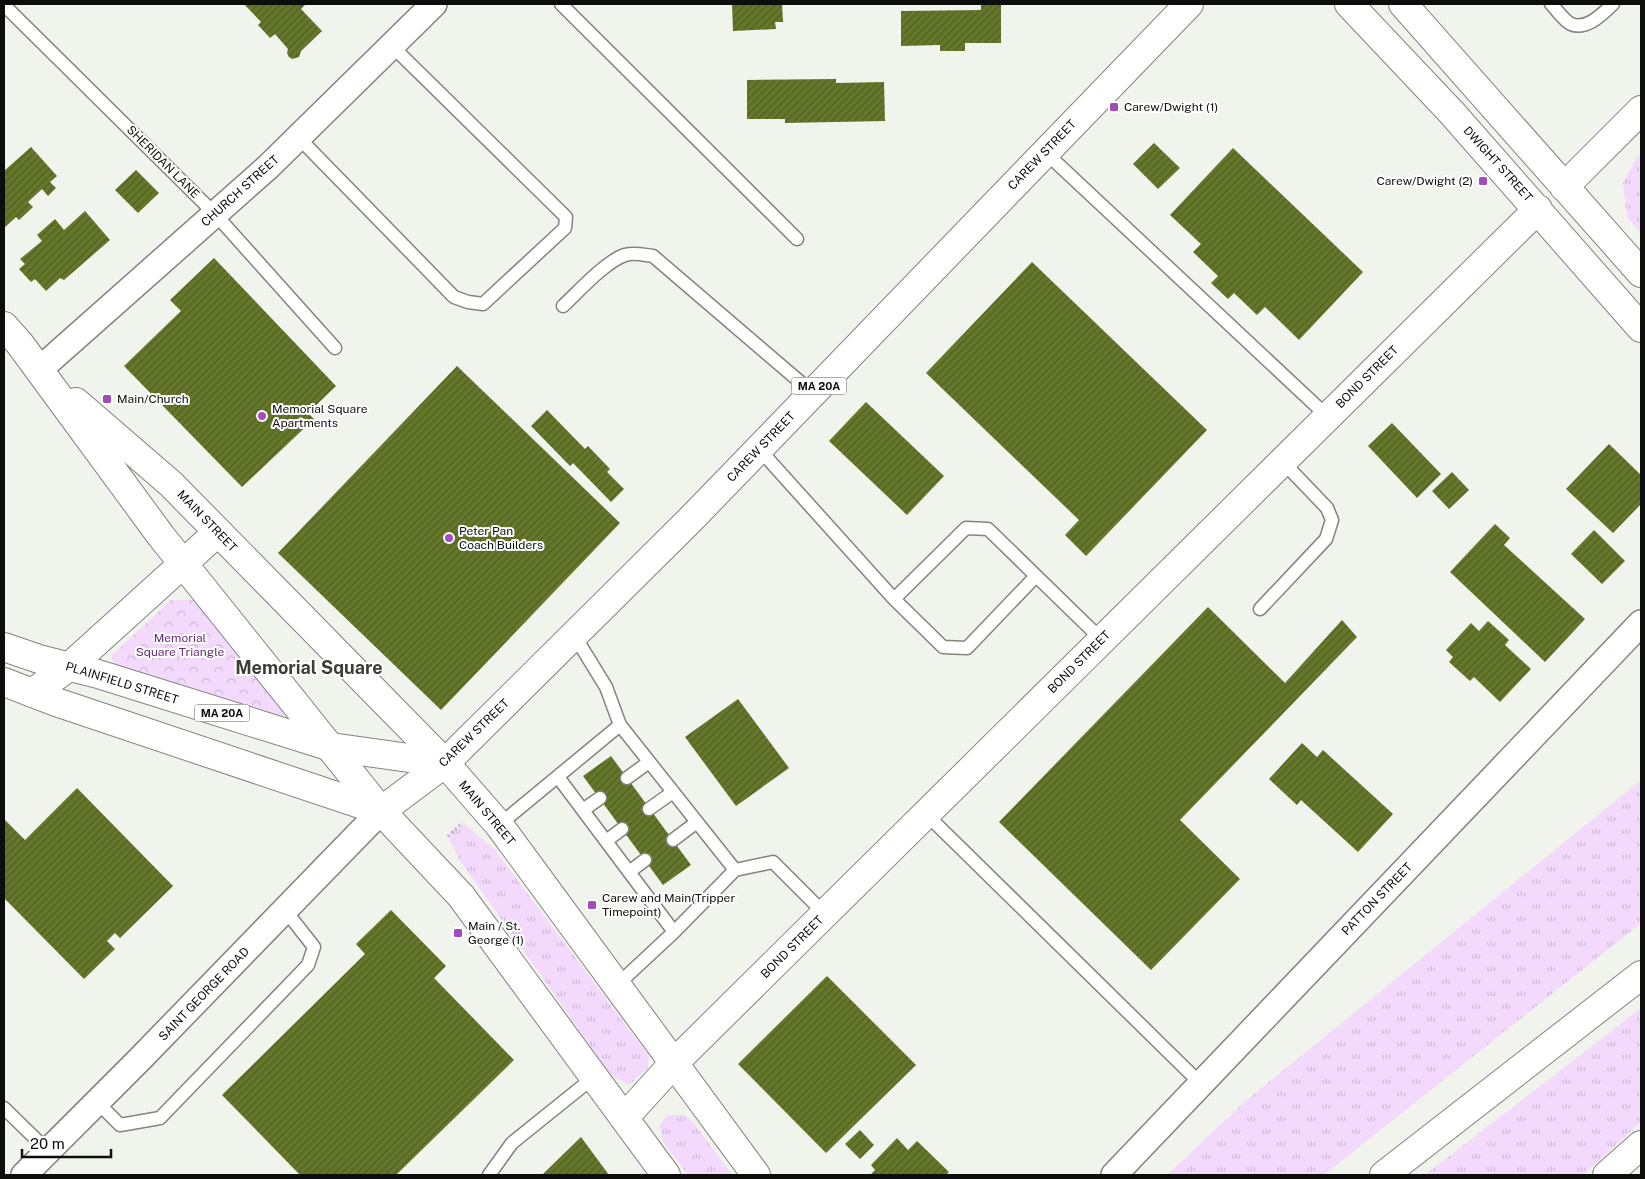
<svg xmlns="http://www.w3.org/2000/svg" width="1645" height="1179" viewBox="0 0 1645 1179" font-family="'Public Sans',sans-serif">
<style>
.grass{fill:url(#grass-tufts)}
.forest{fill:url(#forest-crowns)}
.building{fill:url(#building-hatch)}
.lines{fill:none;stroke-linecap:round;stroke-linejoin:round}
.lane-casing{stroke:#82847e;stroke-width:15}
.street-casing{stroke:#82847e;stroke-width:28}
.secondary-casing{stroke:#82847e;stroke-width:30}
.primary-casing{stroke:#82847e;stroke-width:30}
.highway-casing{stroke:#82847e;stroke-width:30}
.path{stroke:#a1a39d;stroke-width:3;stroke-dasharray:1 4;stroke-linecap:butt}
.lane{stroke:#fff;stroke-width:12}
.street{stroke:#fff;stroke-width:25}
.secondary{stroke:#fff;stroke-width:28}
.primary{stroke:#fff;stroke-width:28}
.highway{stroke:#fff;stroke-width:28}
.poi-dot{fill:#a14dbc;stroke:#fff;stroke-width:2}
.labels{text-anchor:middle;stroke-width:4;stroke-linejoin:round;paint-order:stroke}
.shield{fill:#fff;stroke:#565655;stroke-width:1}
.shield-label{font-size:11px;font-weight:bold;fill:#0d0e0c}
.poi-label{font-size:12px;fill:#0d0e0c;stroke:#fff;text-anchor:start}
.street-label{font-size:12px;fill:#0d0e0c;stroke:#fff}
.park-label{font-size:12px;fill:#662b78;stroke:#fff}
.district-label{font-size:18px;font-weight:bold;fill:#3b3d37;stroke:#fff}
</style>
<defs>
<pattern id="grass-tufts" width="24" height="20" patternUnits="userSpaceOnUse" patternTransform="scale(1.25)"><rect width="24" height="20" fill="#f3d9fc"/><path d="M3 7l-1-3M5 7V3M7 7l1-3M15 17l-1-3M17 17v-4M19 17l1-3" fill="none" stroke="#cfb9d7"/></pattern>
<pattern id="forest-crowns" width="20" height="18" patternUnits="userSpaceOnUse" patternTransform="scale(1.25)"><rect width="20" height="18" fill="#f3d9fc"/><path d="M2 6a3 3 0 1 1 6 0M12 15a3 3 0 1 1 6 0" fill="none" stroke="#cfb9d7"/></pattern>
<pattern id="building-hatch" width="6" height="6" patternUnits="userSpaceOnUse" patternTransform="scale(1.25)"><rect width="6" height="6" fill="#64772a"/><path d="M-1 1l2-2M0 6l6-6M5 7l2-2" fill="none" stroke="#516022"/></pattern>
</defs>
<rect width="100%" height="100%" fill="#f1f4ec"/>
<path class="grass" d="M 1641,154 L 1641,233 L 1627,217 L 1623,183 L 1637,157 Z
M 1641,780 L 1641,923 L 1324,1175 L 1167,1175 L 1248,1099 Z
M 462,822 L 495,850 L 649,1056 L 648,1068 L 629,1085 L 611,1075 L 461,862 L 447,835 Z
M 1641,1008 L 1641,1122 L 1583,1175 L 1425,1175 Z
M 668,1115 L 684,1115 L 693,1122 L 732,1175 L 688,1175 L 664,1143 L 659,1125 Z"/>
<path class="forest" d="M 171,600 L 195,600 L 287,711 L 279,719 L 114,666 L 111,656 Z"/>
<path class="building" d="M 244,4 L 304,4 L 305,5 L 301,9 L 322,31 L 301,51 L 299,57 L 292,59 L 289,57 L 287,53 L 288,49 L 275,34 L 270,38 L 258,25 L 261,22 Z
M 732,4 L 782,4 L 783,22 L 775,22 L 776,29 L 733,31 Z
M 981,4 L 1001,4 L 1001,43 L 965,43 L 965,51 L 940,51 L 940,45 L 901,46 L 901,11 L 981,10 Z
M 836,79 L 836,83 L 884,82 L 885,121 L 785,123 L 785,119 L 747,119 L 747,80 Z
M 1154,143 L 1180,168 L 1158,189 L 1133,164 Z
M 31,147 L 57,176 L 50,182 L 56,188 L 48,196 L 42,189 L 28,202 L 33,207 L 19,220 L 16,217 L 4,228 L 4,171 Z
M 1233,148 L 1363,272 L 1299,340 L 1265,307 L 1257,315 L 1234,293 L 1228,299 L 1211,283 L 1218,276 L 1193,252 L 1201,244 L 1170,215 Z
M 136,170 L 159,193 L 138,213 L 115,190 Z
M 85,211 L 110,240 L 64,280 L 60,278 L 46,291 L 35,279 L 31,282 L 19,269 L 25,264 L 20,259 L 42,241 L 37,235 L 55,219 L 64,230 Z
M 214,258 L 336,386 L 308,413 L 314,419 L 242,487 L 124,366 L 181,311 L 170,300 Z
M 1032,262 L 1207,430 L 1086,556 L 1065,535 L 1079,520 L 926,373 Z
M 457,366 L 620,523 L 441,710 L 278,553 Z
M 866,402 L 944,476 L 907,515 L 829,441 Z
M 547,410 L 585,449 L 588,446 L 610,469 L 607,472 L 624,489 L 611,502 L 573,463 L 570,466 L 531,426 Z
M 1392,423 L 1441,474 L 1417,498 L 1368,446 Z
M 1609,444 L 1641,475 L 1641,504 L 1613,533 L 1566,489 Z
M 1452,472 L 1469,490 L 1449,509 L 1432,491 Z
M 1495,524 L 1510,538 L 1504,545 L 1585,619 L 1545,662 L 1450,572 Z
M 1594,530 L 1625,561 L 1602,584 L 1571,554 Z
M 1208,607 L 1285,683 L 1342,620 L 1357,637 L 1180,820 L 1240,879 L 1151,970 L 999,822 Z
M 1488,621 L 1509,640 L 1505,645 L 1531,669 L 1500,702 L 1474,677 L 1470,681 L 1449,662 L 1453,657 L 1446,650 L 1471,623 L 1479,631 Z
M 738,699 L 789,768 L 736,806 L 685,737 Z
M 1302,743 L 1317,757 L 1323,750 L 1393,814 L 1358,852 L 1301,800 L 1297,805 L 1269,779 Z
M 611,756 L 691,865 L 663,885 L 583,776 Z
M 77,788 L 173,886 L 120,938 L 115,933 L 107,941 L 115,949 L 84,979 L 4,898 L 4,819 L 25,840 Z
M 391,910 L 446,966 L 434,978 L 514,1060 L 396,1175 L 300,1175 L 222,1095 L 365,954 L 356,944 Z
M 827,976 L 916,1065 L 826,1153 L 738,1064 Z
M 860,1130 L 874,1145 L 860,1159 L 845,1144 Z
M 581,1137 L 609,1175 L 542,1175 Z
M 897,1138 L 908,1150 L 917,1141 L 949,1172 L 946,1175 L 870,1175 L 875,1170 L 871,1165 Z"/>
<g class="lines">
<g class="lane-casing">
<path id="lane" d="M 561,4 L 797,239
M 1551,4 C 1557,10 1564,21 1571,24 C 1587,31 1603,13 1613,4
M 4,5 L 215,214 L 335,348
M 298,137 L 454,297 L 468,302 L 483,304 L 565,228 L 566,217 L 391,45
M 1045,152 L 1327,416
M 563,306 C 578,292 606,261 625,255 C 634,252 644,255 653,256 L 813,393
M 759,449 L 894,599 L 966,528 L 988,529 L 1102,640
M 894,599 L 943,647 L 967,648 L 1036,576
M 1260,609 L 1326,539 L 1332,520 L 1327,508 L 1282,461
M 574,635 L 606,687 L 620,725 L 735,870 L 674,932 L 616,986
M 558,777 L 674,932
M 627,778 L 649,762
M 649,809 L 673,792
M 583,810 L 600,798
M 926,814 L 1201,1084
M 499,825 L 620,725
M 673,840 L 697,822
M 606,841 L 622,829
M 735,870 L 773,862 L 825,914
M 629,872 L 645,860
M 97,1102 L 120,1125 L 160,1118 L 308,965 L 314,947 L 285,910
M 4,1108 L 48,1151
M 489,1175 L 512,1143 L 594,1077"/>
</g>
<g class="street-casing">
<path id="street" d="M 39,370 L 268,167 L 434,4
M 24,1175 L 140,1059 L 381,811
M 1114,1175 L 1641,623"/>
</g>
<g class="secondary-casing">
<path id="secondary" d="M 1349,4 L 1452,113 L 1641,328
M 1403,4 L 1641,273
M 1564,187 L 1641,110
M 4,326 L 20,344 L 161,536 L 381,811
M 76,402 L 171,484 L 445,763
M 32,693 L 69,667 L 218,532
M 624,1118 L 673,1064 L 1538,209"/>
</g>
<g class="primary-casing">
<path id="primary" d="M 4,647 L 39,659 L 98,674 L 331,747 L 445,763
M 4,682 L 56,702 L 381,811 L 461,896 L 666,1175
M 445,763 L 499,825 L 756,1175
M 381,811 L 445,763 L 693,517 L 1189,4"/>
</g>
<g class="highway-casing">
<path id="highway" d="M 1384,1175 L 1641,975
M 1607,1175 L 1641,1145"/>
</g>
<path class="path" d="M 448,836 L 460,825"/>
<use href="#lane" class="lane"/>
<use href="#street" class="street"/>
<use href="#secondary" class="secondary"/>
<use href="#primary" class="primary"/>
<use href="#highway" class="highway"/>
</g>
<g class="poi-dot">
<rect x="1109" y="102" width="10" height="10" rx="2.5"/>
<rect x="1478" y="176" width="10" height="10" rx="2.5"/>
<rect x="102" y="394" width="10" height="10" rx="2.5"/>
<circle cx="262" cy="416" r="5"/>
<circle cx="449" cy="538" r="5"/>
<rect x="587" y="900" width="10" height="10" rx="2.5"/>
<rect x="453" y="928" width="10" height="10" rx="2.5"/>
</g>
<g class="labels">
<g class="shield">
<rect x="791.5" y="377.5" width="55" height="17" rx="4"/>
<rect x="194.5" y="704.5" width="55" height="17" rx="4"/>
</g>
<g class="shield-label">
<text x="819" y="390">MA 20A</text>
<text x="222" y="717">MA 20A</text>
</g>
<g class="poi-label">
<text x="1124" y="111">Carew/Dwight (1)</text>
<text x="1473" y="185" text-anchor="end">Carew/Dwight (2)</text>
<text x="117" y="403">Main/Church</text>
<text x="272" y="413">Memorial Square<tspan x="272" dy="14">Apartments</tspan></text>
<text x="459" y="535">Peter Pan<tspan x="459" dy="14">Coach Builders</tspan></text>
<text x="602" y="902">Carew and Main(Tripper<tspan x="602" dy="14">Timepoint)</tspan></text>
<text x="468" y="930">Main / St.<tspan x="468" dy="14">George (1)</tspan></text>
</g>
<g class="street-label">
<text transform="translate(1042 155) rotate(-46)" y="4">CAREW STREET</text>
<text transform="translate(163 162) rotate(45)" y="4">SHERIDAN LANE</text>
<text transform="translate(1498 164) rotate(48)" y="4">DWIGHT STREET</text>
<text transform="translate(240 191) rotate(-42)" y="4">CHURCH STREET</text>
<text transform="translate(1367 377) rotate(-45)" y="4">BOND STREET</text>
<text transform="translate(761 447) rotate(-46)" y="4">CAREW STREET</text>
<text transform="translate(207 521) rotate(46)" y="4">MAIN STREET</text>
<text transform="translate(1079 662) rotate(-45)" y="4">BOND STREET</text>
<text transform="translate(122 683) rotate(17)" y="4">PLAINFIELD STREET</text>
<text transform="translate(474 733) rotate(-44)" y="4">CAREW STREET</text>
<text transform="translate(487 813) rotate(50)" y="4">MAIN STREET</text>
<text transform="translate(1377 899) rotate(-46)" y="4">PATTON STREET</text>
<text transform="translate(792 947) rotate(-45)" y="4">BOND STREET</text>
<text transform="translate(204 994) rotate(-46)" y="4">SAINT GEORGE ROAD</text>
</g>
<g class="park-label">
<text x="180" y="642">Memorial<tspan x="180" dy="14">Square Triangle</tspan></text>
</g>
<g class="district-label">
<text x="309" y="674">Memorial Square</text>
</g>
</g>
<rect width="1645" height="1179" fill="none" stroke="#0d0e0c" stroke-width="10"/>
<path d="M22 1149v8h89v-8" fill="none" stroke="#0d0e0c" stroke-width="2.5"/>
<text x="30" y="1149" font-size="15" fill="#0d0e0c" stroke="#ffffff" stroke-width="4" paint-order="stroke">20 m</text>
</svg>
